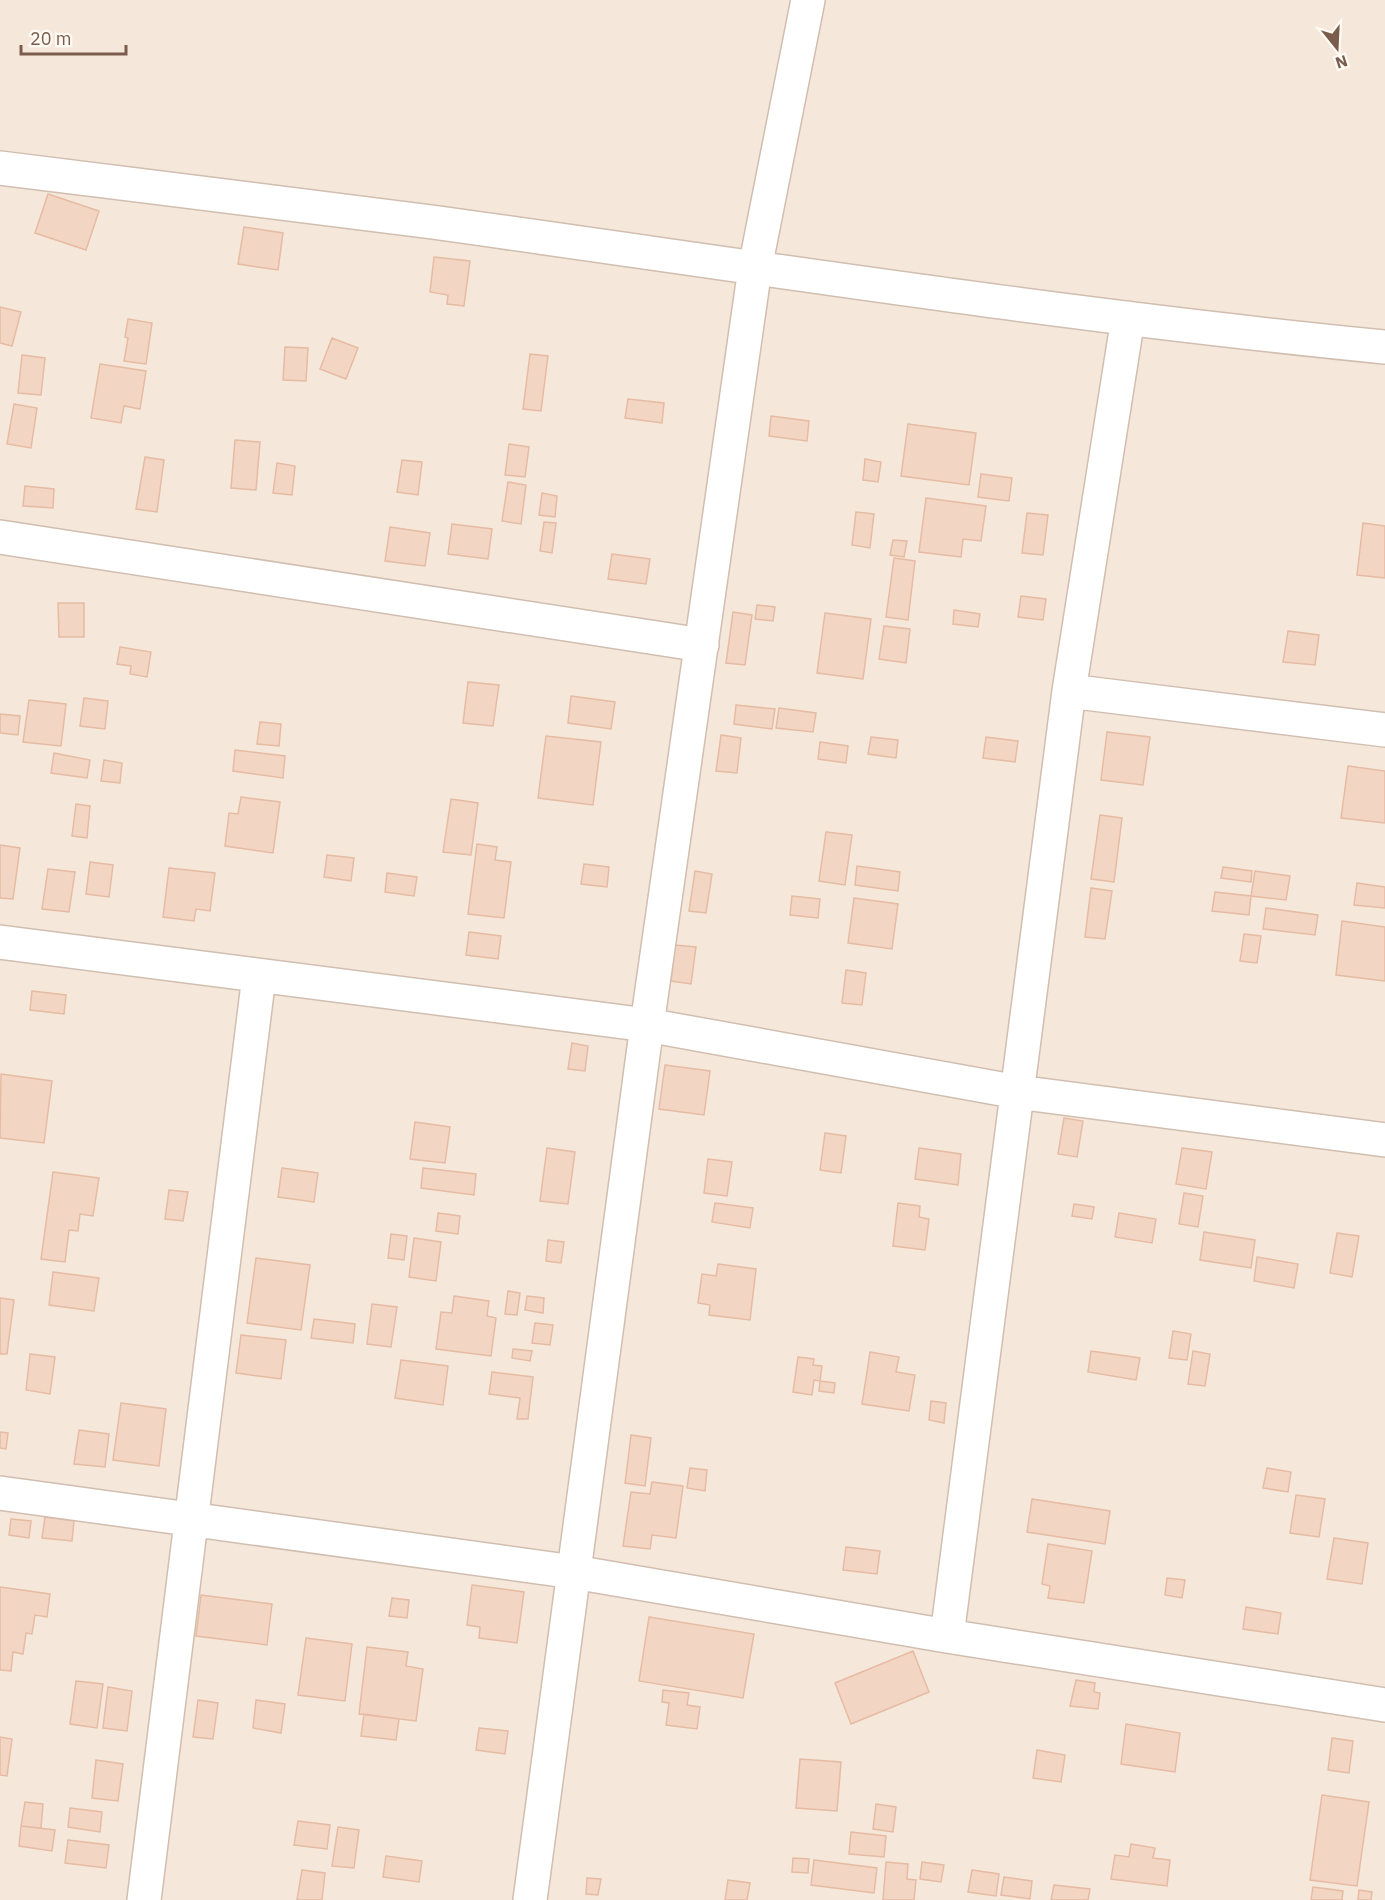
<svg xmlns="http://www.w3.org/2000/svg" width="1385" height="1900" viewBox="0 0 1385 1900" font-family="'IBM Plex Sans',sans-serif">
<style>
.residential{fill:#f5e8da}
.building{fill:#f3d5c3;stroke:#e6bba3;stroke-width:1.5}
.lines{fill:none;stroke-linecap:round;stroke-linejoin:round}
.minor-casing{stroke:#d1beb0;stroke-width:36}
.minor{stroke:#fff;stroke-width:33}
</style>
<rect width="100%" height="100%" fill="#fdf6ec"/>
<path class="residential" d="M 0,0 L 1385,0 L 1385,1900 L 0,1900 Z"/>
<path class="building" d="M 48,194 L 99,211 L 86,250 L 35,233 Z
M 244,227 L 283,233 L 278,270 L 238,264 Z
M 434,257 L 470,261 L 464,306 L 447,304 L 448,295 L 430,292 Z
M 0,307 L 21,312 L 12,346 L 0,343 Z
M 128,319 L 152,323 L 146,364 L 124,361 L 128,338 L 125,337 Z
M 332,338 L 358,348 L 346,379 L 320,369 Z
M 285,347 L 308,348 L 306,381 L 283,380 Z
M 530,354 L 548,356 L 541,411 L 523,409 Z
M 22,355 L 45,358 L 41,395 L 18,393 Z
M 100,364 L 146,371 L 140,409 L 124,406 L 121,423 L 91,418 Z
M 628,399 L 664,403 L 662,423 L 625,418 Z
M 14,404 L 37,408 L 31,448 L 7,444 Z
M 771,416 L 809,421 L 807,441 L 769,436 Z
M 908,424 L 976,433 L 969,485 L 901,476 Z
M 235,440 L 260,442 L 256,490 L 231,488 Z
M 509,444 L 529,447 L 525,477 L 505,475 Z
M 145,457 L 164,460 L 157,512 L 136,509 Z
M 865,459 L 881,462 L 878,482 L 863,480 Z
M 402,460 L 422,462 L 418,495 L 397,492 Z
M 277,463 L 295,466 L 292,495 L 273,493 Z
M 981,474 L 1012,478 L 1009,501 L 978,497 Z
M 508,482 L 526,485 L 521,524 L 502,521 Z
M 25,486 L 54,489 L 53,508 L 23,506 Z
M 542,493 L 557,496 L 555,517 L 539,515 Z
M 926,498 L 986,506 L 981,541 L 963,539 L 961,557 L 919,552 Z
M 856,512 L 874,514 L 870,548 L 852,545 Z
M 1027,513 L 1048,515 L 1043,555 L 1022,553 Z
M 544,522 L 556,523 L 552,553 L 540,551 Z
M 1363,523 L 1385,526 L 1385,578 L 1357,575 Z
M 452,524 L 492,529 L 488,559 L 448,554 Z
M 390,527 L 430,533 L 425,566 L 385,561 Z
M 893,540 L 907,541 L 904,557 L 890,555 Z
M 612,554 L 650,559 L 646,584 L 608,579 Z
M 894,558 L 915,561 L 908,620 L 886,617 Z
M 1021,596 L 1046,599 L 1043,620 L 1018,617 Z
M 58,603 L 84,603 L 84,637 L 59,637 Z
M 757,605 L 775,607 L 773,621 L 755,619 Z
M 954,610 L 980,614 L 978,627 L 953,624 Z
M 733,612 L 752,615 L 745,665 L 726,663 Z
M 825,613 L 871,619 L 863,679 L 817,673 Z
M 884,626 L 910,629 L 906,663 L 879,659 Z
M 1288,631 L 1319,635 L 1315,665 L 1283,662 Z
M 120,647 L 151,652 L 147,677 L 130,674 L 131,666 L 117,664 Z
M 468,682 L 499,685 L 493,726 L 463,723 Z
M 571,696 L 615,702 L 611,729 L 568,723 Z
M 84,698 L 108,701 L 105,729 L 80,726 Z
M 29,700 L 66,704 L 61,746 L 23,742 Z
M 736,705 L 775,709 L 772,729 L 734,724 Z
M 779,708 L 816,713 L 813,732 L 776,728 Z
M 0,714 L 20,716 L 18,735 L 0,733 Z
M 260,722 L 281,724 L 279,746 L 257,744 Z
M 1107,732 L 1150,737 L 1143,785 L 1101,780 Z
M 721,735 L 741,738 L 737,773 L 716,771 Z
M 546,736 L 601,742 L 593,805 L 538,798 Z
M 871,737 L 898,740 L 896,758 L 868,754 Z
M 986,737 L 1018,741 L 1015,762 L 983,758 Z
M 820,742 L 848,746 L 846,763 L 818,759 Z
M 235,750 L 285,756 L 283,778 L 233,771 Z
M 54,753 L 90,760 L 87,778 L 51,773 Z
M 104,760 L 122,763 L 120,783 L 101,781 Z
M 1348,766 L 1385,771 L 1385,823 L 1341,818 Z
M 241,797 L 280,802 L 273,853 L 225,846 L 229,813 L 238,814 Z
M 451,799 L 478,803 L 471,855 L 443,852 Z
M 76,804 L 90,806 L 87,838 L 72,836 Z
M 1100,815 L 1122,818 L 1114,882 L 1091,879 Z
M 826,832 L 852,835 L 845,885 L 819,881 Z
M 477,844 L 497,847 L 495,860 L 511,862 L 504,918 L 468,914 Z
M 0,845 L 20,848 L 13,899 L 0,898 Z
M 327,855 L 354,858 L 351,881 L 324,877 Z
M 90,862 L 113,865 L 109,897 L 86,894 Z
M 584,864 L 609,867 L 607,887 L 581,884 Z
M 857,866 L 900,872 L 898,891 L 855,885 Z
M 1223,867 L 1252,871 L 1251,882 L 1221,878 Z
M 169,868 L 215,873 L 210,911 L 196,909 L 194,921 L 163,917 Z
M 48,869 L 75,872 L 69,912 L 42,909 Z
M 695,871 L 712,874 L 706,913 L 689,911 Z
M 1255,871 L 1290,876 L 1286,900 L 1251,896 Z
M 387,873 L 417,877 L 414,896 L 385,892 Z
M 1357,883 L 1385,887 L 1385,908 L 1354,905 Z
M 1091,888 L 1112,891 L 1105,939 L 1085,937 Z
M 1215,892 L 1251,896 L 1249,915 L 1212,911 Z
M 792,896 L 820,899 L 818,918 L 790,915 Z
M 854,898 L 898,904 L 892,949 L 848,943 Z
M 1266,908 L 1318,915 L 1315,935 L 1263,929 Z
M 1342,921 L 1385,927 L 1385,981 L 1336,975 Z
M 469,932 L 501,936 L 498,959 L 466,955 Z
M 1244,934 L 1261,936 L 1257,963 L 1240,961 Z
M 675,945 L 696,947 L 691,984 L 671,981 Z
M 846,970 L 866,973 L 862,1005 L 842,1003 Z
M 32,991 L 66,995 L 64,1014 L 30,1010 Z
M 572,1043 L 588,1046 L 585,1071 L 568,1069 Z
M 665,1065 L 710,1071 L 704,1115 L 659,1109 Z
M 1,1074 L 52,1081 L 44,1143 L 0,1138 Z
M 1064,1118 L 1083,1121 L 1077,1157 L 1058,1154 Z
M 415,1122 L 450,1127 L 445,1163 L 410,1159 Z
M 825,1133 L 846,1136 L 841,1173 L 820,1170 Z
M 547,1148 L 575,1152 L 568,1204 L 540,1201 Z
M 919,1148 L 961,1154 L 958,1185 L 915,1179 Z
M 1182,1148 L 1212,1152 L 1206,1189 L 1176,1184 Z
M 708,1159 L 732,1162 L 727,1196 L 704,1193 Z
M 282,1168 L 318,1173 L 314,1202 L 278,1197 Z
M 423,1168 L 476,1174 L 474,1195 L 421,1188 Z
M 53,1172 L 99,1178 L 93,1216 L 80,1214 L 78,1231 L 69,1230 L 65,1262 L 41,1259 Z
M 169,1190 L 188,1192 L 183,1221 L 165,1219 Z
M 1184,1193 L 1203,1196 L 1198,1227 L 1179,1224 Z
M 715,1203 L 753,1208 L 750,1228 L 712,1222 Z
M 898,1203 L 920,1206 L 919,1217 L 929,1219 L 925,1250 L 893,1246 Z
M 1074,1204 L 1094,1207 L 1092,1219 L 1072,1216 Z
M 438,1213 L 460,1216 L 458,1234 L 436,1231 Z
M 1119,1213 L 1156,1219 L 1152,1243 L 1115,1237 Z
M 1204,1232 L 1255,1240 L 1251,1268 L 1200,1260 Z
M 1337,1233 L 1359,1236 L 1352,1277 L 1330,1273 Z
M 391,1234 L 407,1236 L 404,1260 L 388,1258 Z
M 414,1238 L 441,1242 L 436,1281 L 409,1277 Z
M 548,1240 L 564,1242 L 561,1263 L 546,1261 Z
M 1257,1257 L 1298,1264 L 1294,1288 L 1254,1281 Z
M 256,1258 L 310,1265 L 301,1330 L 247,1323 Z
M 718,1264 L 756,1269 L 750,1320 L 709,1315 L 710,1305 L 698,1303 L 702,1274 L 716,1276 Z
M 53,1272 L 99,1278 L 94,1311 L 49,1305 Z
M 508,1291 L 520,1293 L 517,1315 L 505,1314 Z
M 454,1296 L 489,1301 L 487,1316 L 496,1318 L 491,1356 L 436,1349 L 441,1312 L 452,1313 Z
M 527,1296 L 544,1298 L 543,1313 L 525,1310 Z
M 0,1298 L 14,1300 L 7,1354 L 0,1354 Z
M 372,1304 L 397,1307 L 391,1347 L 367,1344 Z
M 314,1319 L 355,1324 L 353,1343 L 311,1338 Z
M 535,1323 L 553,1325 L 550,1345 L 532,1343 Z
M 1173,1331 L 1191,1334 L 1187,1360 L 1169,1358 Z
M 241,1335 L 286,1340 L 281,1379 L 236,1373 Z
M 513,1349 L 532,1351 L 530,1361 L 512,1358 Z
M 1091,1351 L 1140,1358 L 1136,1380 L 1088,1372 Z
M 1193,1351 L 1210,1354 L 1205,1386 L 1188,1384 Z
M 870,1352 L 899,1357 L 896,1372 L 915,1375 L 909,1411 L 862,1404 Z
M 30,1354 L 55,1357 L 50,1394 L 26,1390 Z
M 798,1357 L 814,1359 L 813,1365 L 822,1366 L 820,1381 L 814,1380 L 812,1395 L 793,1392 Z
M 401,1360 L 448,1366 L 443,1405 L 395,1398 Z
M 492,1372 L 533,1377 L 528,1419 L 517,1419 L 520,1398 L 489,1394 Z
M 820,1381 L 835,1383 L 834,1393 L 819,1391 Z
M 931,1401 L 946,1403 L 944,1423 L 929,1420 Z
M 121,1403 L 166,1409 L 159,1466 L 113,1460 Z
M 79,1430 L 109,1434 L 105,1467 L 74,1464 Z
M 0,1432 L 8,1433 L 6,1449 L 0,1448 Z
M 631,1435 L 651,1438 L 645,1486 L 625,1483 Z
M 690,1468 L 707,1470 L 705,1491 L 687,1488 Z
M 1267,1468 L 1291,1472 L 1288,1492 L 1263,1488 Z
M 652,1482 L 683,1486 L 676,1538 L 652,1535 L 650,1549 L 623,1546 L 631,1492 L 650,1494 Z
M 1296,1495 L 1325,1499 L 1319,1537 L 1290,1533 Z
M 1032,1499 L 1110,1511 L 1105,1544 L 1027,1532 Z
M 45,1517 L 74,1521 L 72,1541 L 42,1538 Z
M 11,1519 L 31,1521 L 29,1538 L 9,1535 Z
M 1334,1538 L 1368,1543 L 1362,1584 L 1327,1579 Z
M 1048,1544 L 1092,1551 L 1084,1603 L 1048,1598 L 1050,1586 L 1042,1584 Z
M 846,1547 L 880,1551 L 877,1574 L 843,1570 Z
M 1167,1578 L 1185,1580 L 1182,1598 L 1165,1595 Z
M 472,1585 L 524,1592 L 517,1643 L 479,1638 L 480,1627 L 467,1625 Z
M 0,1587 L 50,1594 L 47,1617 L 35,1615 L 32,1634 L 26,1633 L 23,1654 L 13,1652 L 11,1671 L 0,1670 Z
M 201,1595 L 272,1604 L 267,1645 L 196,1636 Z
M 392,1598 L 409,1600 L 407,1618 L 389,1616 Z
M 1246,1607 L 1281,1613 L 1278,1634 L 1243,1629 Z
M 649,1617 L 754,1634 L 743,1698 L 639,1681 Z
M 306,1638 L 352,1644 L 345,1701 L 298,1695 Z
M 367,1647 L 408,1652 L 406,1666 L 423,1669 L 416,1721 L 359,1714 Z
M 913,1651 L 929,1692 L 851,1724 L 835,1683 Z
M 1076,1680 L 1095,1683 L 1094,1692 L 1100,1693 L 1098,1709 L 1070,1706 Z
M 76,1681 L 103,1684 L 97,1728 L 70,1724 Z
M 108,1687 L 132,1691 L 127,1731 L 103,1728 Z
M 663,1690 L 689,1693 L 687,1705 L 700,1707 L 697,1729 L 666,1725 L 669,1703 L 662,1702 Z
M 198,1700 L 218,1703 L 213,1739 L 193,1737 Z
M 256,1700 L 285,1704 L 281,1733 L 253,1728 Z
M 364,1714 L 399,1719 L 396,1740 L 361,1736 Z
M 1126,1724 L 1180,1733 L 1175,1772 L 1121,1764 Z
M 479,1728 L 508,1731 L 505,1754 L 476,1750 Z
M 0,1737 L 12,1739 L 7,1776 L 0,1775 Z
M 1332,1738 L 1353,1741 L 1349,1773 L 1328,1770 Z
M 1037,1750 L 1065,1755 L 1061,1782 L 1033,1778 Z
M 800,1759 L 841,1762 L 837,1811 L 796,1808 Z
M 96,1760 L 123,1764 L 118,1801 L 92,1798 Z
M 1322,1795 L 1369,1802 L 1357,1886 L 1310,1880 Z
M 25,1802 L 43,1804 L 41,1828 L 21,1826 Z
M 876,1804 L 896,1807 L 893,1832 L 873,1829 Z
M 70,1808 L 102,1812 L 100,1832 L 68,1827 Z
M 298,1821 L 330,1825 L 327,1849 L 294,1845 Z
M 21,1826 L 55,1830 L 52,1851 L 19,1846 Z
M 338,1827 L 359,1830 L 354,1868 L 332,1866 Z
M 851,1832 L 886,1836 L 884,1857 L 849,1854 Z
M 68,1840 L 109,1845 L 106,1868 L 65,1863 Z
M 1131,1844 L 1155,1848 L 1153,1858 L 1170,1860 L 1167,1886 L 1111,1879 L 1115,1855 L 1129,1857 Z
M 386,1856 L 422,1861 L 419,1882 L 383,1877 Z
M 793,1858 L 809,1859 L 808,1873 L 792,1872 Z
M 814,1860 L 877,1868 L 874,1893 L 811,1885 Z
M 886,1862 L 908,1864 L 907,1879 L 916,1880 L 914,1900 L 883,1900 Z
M 922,1862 L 944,1865 L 941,1882 L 920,1879 Z
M 302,1870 L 325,1873 L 322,1900 L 297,1900 Z
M 972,1870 L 999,1874 L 996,1896 L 968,1892 Z
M 1004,1877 L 1032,1881 L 1030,1899 L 1001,1895 Z
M 587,1878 L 601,1879 L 598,1895 L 586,1894 Z
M 728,1880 L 750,1883 L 747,1900 L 725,1900 Z
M 1054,1885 L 1090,1889 L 1088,1900 L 1051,1900 Z
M 1313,1887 L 1343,1891 L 1342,1900 L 1311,1900 Z
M 1359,1890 L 1372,1892 L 1371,1900 L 1358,1900 Z"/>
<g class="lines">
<g class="minor-casing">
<path id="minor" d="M 0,168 C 144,186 288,203 432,222 C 749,266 1066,316 1385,347
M 0,537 L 702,645
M 1069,691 L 1385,730
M 0,942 L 647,1025 L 1018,1092 L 1385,1140
M 0,1493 L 574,1572 L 947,1636 L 1385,1705
M 947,1636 L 1069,691 L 1128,318
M 144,1900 L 259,976
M 530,1900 L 647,1025 L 755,268 L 808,0"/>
</g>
<use href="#minor" class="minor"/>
</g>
<g transform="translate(1337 48) rotate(162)" stroke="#fffaf3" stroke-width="4.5" paint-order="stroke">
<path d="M0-4.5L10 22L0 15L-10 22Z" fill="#7a5c4d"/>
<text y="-9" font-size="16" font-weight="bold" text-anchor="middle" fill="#7a5c4d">N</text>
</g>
<path d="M21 45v9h105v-9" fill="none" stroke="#7a5c4d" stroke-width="3"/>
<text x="30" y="45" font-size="18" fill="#7a5c4d" stroke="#fffaf3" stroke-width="4.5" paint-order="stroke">20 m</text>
</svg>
